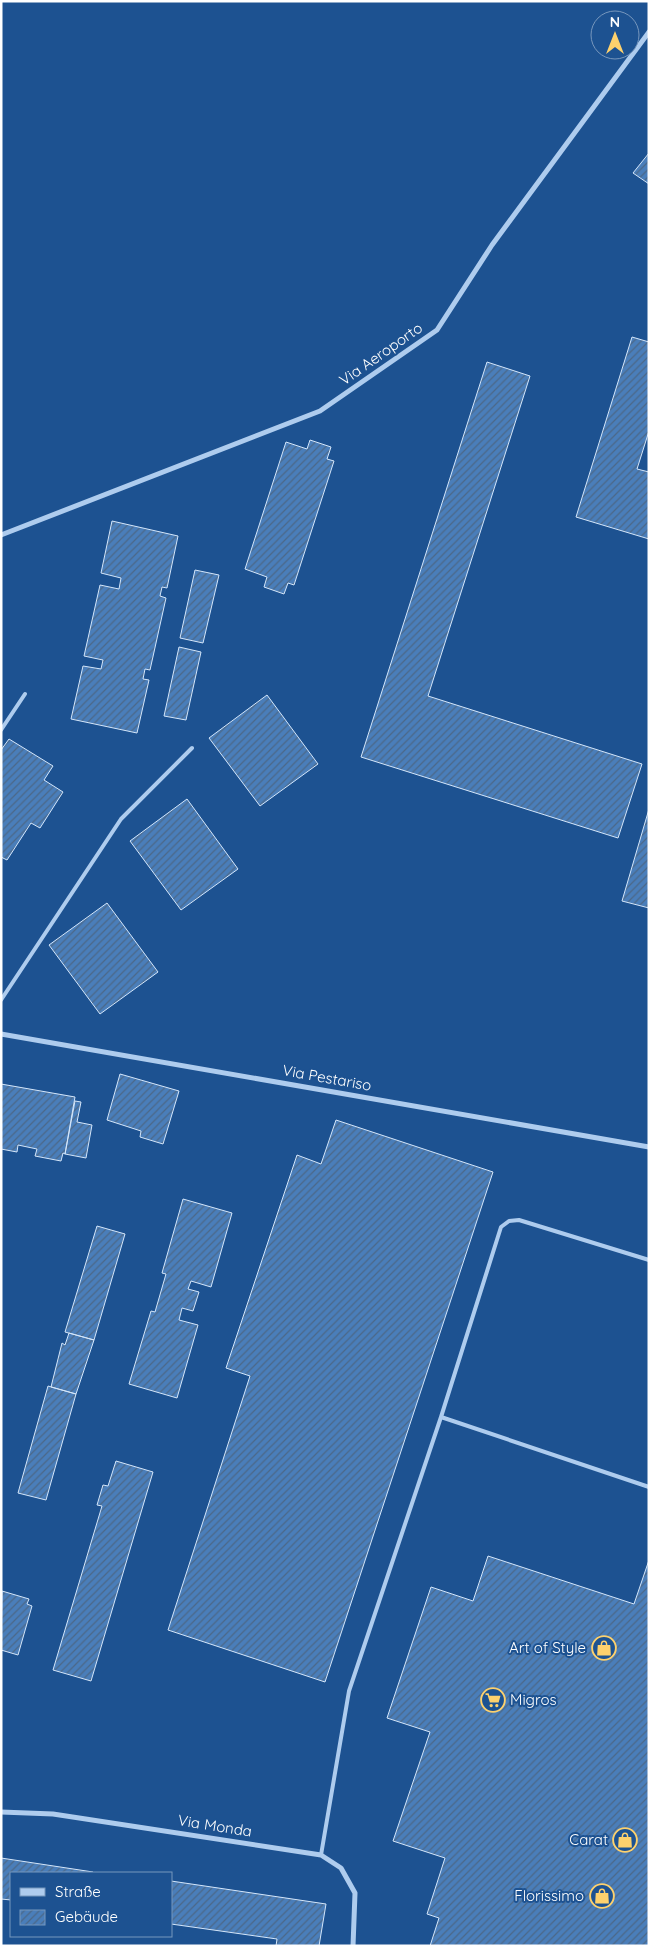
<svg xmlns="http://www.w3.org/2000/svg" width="650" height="1947" viewBox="0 0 650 1947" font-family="Quicksand,sans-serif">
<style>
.building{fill:url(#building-hatch);stroke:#d4e6fa}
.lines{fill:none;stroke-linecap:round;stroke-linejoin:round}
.service{stroke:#aeccee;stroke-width:4}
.minor{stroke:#aeccee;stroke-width:5}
.labels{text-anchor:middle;stroke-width:4;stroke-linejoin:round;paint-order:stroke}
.street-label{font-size:15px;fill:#fff;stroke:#1d5291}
.poi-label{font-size:15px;fill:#fff;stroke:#1d5291;text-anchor:end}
</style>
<defs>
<pattern id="building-hatch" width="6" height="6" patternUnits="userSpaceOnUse" patternTransform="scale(1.25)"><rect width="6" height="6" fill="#4a7eba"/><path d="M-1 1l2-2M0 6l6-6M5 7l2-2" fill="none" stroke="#4b6888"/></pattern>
</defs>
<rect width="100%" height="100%" fill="#1d5291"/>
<path class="building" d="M 649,153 L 649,184 L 633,173 Z
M 632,337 L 649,342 L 649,431 L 637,469 L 649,472 L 649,539 L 576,517 Z
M 487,362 L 530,376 L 428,696 L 642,764 L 618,838 L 361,757 Z
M 310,440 L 331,447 L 327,459 L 334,461 L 294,585 L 288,583 L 284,594 L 264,587 L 267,577 L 245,569 L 286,442 L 307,449 Z
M 112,521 L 178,536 L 167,588 L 162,587 L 160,596 L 166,598 L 150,670 L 145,669 L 143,679 L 149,680 L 137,733 L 71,719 L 83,666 L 101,669 L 103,660 L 84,656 L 100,585 L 119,589 L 121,578 L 101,573 Z
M 195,570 L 219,575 L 203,643 L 180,638 Z
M 179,647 L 201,652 L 186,720 L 164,716 Z
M 267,695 L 318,764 L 260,806 L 209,738 Z
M 9,739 L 53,766 L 44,780 L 63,792 L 40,828 L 31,823 L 7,860 L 1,857 L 1,750 Z
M 187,799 L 238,869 L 181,910 L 130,841 Z
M 649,809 L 649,908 L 622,901 Z
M 107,903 L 158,972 L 100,1014 L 49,945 Z
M 120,1074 L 179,1091 L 163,1144 L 140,1137 L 141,1131 L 107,1120 Z
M 1,1084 L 75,1097 L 65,1154 L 63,1153 L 61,1161 L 35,1156 L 37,1149 L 18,1145 L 17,1152 L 1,1149 Z
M 75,1101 L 81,1102 L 77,1122 L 92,1125 L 86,1158 L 65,1154 Z
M 336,1120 L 493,1172 L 325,1682 L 168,1630 L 250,1376 L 226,1368 L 297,1155 L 321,1164 Z
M 183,1199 L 232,1213 L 211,1287 L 191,1281 L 188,1289 L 199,1292 L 193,1311 L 182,1308 L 179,1320 L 198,1325 L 177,1398 L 129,1384 L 151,1311 L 155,1312 L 166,1274 L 162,1273 Z
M 97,1226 L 125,1234 L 94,1340 L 65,1332 Z
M 69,1333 L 94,1340 L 76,1394 L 51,1387 L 62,1343 L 65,1345 Z
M 48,1386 L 76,1394 L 46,1500 L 18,1493 Z
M 116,1461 L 153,1472 L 91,1681 L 53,1670 L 102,1506 L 97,1505 L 103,1485 L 108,1486 Z
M 488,1556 L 634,1604 L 649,1560 L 649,1946 L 430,1946 L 439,1918 L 427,1914 L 445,1858 L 393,1841 L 430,1732 L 387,1718 L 431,1587 L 473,1601 Z
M 2,1591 L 29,1599 L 27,1604 L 32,1606 L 18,1655 L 1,1650 Z
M 1,1858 L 93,1872 L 93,1873 L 11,1873 L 11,1900 L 1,1899 Z
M 171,1881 L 326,1904 L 319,1946 L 276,1946 L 277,1939 L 171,1924 Z"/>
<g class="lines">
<path class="service" d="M 1,730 L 25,694
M 1,1000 L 121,819 L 192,748
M 441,1417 L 649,1487
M 321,1855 L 349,1691 L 441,1417 L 501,1227 L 509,1221 L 519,1220 L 649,1260"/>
<path class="minor" d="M 1,535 L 320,411 L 437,330 L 492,245 L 649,32
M 1,1034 L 649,1147
M 1,1812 L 53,1814 L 321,1855 L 341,1868 L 355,1893 L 353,1946"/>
</g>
<defs>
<g id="shop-ring" transform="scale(1.25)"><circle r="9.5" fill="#1d5291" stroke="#fdd16d" stroke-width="1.5"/><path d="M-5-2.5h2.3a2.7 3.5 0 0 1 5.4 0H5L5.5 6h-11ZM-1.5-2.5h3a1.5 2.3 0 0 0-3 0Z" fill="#fdd16d"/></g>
<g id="supermarket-ring" transform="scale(1.25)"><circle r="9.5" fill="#1d5291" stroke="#fdd16d" stroke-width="1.5"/><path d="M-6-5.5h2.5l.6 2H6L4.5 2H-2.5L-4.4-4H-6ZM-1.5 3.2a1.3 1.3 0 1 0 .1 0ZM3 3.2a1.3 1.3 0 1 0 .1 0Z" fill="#fdd16d"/></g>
</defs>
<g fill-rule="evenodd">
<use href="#shop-ring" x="604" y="1648"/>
<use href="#supermarket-ring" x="493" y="1700"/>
<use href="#shop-ring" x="625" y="1840"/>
<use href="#shop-ring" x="602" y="1896"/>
</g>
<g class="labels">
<g class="street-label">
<text transform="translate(381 354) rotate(-35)" y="5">Via Aeroporto</text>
<text transform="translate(327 1078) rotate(10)" y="5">Via Pestariso</text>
<text transform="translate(215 1826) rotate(9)" y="5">Via Monda</text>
</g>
<g class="poi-label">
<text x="586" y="1653">Art of Style</text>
<text x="510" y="1705" text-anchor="start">Migros</text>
<text x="608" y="1845">Carat</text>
<text x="584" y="1901">Florissimo</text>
</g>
</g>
<rect width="650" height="1947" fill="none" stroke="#ffffff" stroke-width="5"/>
<rect x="10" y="1872" width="162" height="65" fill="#1d5291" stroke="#7797bd"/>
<rect x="20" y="1888" width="25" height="8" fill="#aeccee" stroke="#7797bd"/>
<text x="55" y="1897" font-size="15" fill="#ffffff">Straße</text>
<rect x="20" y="1910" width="25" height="15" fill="url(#building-hatch)" stroke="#7797bd"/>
<text x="55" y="1922" font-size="15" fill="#ffffff">Gebäude</text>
<g transform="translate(615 35)"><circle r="24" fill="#1d5291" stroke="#7797bd"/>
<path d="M0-4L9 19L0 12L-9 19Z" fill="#fdd16d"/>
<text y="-8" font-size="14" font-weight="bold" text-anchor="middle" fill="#ffffff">N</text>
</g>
</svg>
